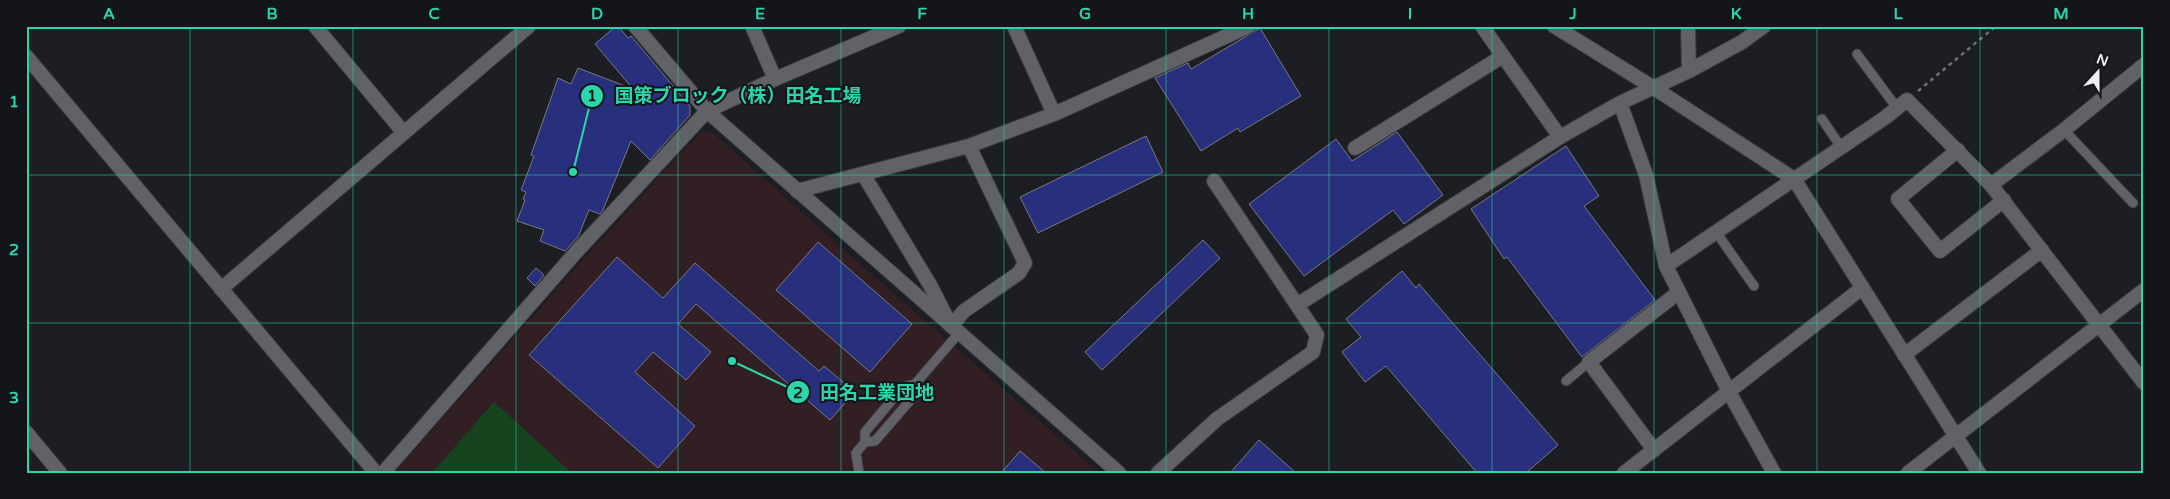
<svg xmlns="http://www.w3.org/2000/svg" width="2170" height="499" viewBox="0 0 2170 499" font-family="'Varela Round','Noto Sans JP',sans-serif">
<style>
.industrial{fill:#311f24}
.green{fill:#16441f}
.building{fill:#282f7c;stroke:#777980}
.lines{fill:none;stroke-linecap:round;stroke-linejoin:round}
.service-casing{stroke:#3a3b3f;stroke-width:11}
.minor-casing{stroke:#3a3b3f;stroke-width:16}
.tertiary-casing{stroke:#3a3b3f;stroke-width:16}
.path{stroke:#6e7075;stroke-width:2.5;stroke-dasharray:4 4;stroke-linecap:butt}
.service{stroke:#606268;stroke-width:9}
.minor{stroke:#606268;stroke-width:14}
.tertiary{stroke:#606268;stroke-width:14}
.grid{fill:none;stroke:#2dd5ab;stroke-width:1;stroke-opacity:0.55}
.leader{fill:none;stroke:#2dd5ab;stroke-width:2}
.callout-dot{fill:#2dd5ab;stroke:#13151a;stroke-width:2}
.mark-label{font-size:15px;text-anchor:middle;font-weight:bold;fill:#111}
.callout-label{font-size:19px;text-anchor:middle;font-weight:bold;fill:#2dd5ab;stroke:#13151a;stroke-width:4;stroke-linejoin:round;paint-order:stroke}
.neatline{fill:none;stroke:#2dd5ab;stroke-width:2}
.grid-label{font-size:16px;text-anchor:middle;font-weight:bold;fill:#2dd5ab}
</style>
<rect width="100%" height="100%" fill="#1c1e23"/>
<path class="industrial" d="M 711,131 L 843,249 L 1099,473 L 394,473 L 597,244 L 701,132 Z"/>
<path class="green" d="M 494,402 L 572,473 L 432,473 Z"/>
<path class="building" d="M 616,26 L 618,26 L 628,38 L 631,36 L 690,106 L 690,115 L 650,160 L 631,141 L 603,210 L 600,214 L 589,210 L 578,237 L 565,251 L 540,241 L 544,230 L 517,221 L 525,200 L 523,199 L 526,192 L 521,190 L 534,156 L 531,155 L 558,78 L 571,84 L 578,68 L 633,89 L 595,44 Z
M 1260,28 L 1301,96 L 1240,132 L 1238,128 L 1201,151 L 1155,78 L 1188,63 L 1191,69 Z
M 1397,132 L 1443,195 L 1404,224 L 1393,210 L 1304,276 L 1249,204 L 1336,139 L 1352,161 Z
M 1146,136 L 1163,172 L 1038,233 L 1020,197 Z
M 1566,146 L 1599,196 L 1584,206 L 1655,300 L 1582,357 L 1507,257 L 1504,259 L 1471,209 Z
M 1203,240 L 1220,258 L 1102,370 L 1085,352 Z
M 818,242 L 912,324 L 870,372 L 776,290 Z
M 617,257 L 663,298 L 695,263 L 819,371 L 824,366 L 855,392 L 830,420 L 696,304 L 678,324 L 711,352 L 686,380 L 653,352 L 635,372 L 695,426 L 658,468 L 529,355 Z
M 536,268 L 544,275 L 535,286 L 527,278 Z
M 1402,271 L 1416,288 L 1419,284 L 1558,445 L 1526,473 L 1477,473 L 1386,366 L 1365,382 L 1342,352 L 1361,337 L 1346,319 Z
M 1259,440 L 1296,473 L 1230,473 Z
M 1020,451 L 1046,473 L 1001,473 Z"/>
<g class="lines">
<g class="service-casing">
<path id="service" d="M 1857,54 L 1897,108
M 1822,119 L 1841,147
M 2064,130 L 2133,203
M 1716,232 L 1754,286
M 1566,381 L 1589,362
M 865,442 L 875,441 L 914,396 L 915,384 L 959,333
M 859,473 L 856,453 L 865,442 L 865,432 L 903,387 L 915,384"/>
</g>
<g class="minor-casing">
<path id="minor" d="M 315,26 L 404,133
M 752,26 L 775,79
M 1482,26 L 1560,137
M 1554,26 L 1654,88 L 1794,179 L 1979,473
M 1688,26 L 1689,71
M 26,56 L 376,473
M 1620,103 L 1646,175 L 1666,266 L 1729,392 L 1774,473
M 707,111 L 775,79 L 899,26
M 1054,114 L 1249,26
M 1355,148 L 1503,56
M 1958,150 L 1898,199 L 1940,251 L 2004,200
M 863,174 L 930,285 L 951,326 L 964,311 L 1019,273 L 1025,263 L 969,146
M 1991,185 L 2064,130 L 2144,65
M 797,191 L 969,146 L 1054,114 L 1014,26
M 1666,266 L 1886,117 L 1907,100 L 1991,185 L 2144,383
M 221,289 L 529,26
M 1297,305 L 1560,137 L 1620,103 L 1689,71 L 1742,42 L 1764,26
M 1904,355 L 2042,250
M 26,432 L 60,473
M 1654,450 L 1589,362 L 1679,292
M 1158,473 L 1217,419 L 1313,352 L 1317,335 L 1214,181
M 1624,473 L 1862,288
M 1908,473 L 2144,290"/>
</g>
<g class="tertiary-casing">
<path id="tertiary" d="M 635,26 L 707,111 L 1119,473
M 383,473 L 577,251 L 707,111"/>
</g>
<path class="path" d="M 1918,91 L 1996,26"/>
<use href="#service" class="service"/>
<use href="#minor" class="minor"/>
<use href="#tertiary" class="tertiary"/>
</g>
<path class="grid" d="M 190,26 L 190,473M 353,26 L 353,473M 516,26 L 516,473M 678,26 L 678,473M 841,26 L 841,473M 1004,26 L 1004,473M 1166,26 L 1166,473M 1329,26 L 1329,473M 1492,26 L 1492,473M 1654,26 L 1654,473M 1817,26 L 1817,473M 1980,26 L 1980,473M 26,175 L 2144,175M 26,323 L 2144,323"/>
<path class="leader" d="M573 172L592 96M732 361L798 392"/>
<g class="callout-dot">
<circle cx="573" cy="172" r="5"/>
<circle cx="732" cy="361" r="5"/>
<circle cx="592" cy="96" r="12"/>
<circle cx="798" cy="392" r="12"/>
</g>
<g class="mark-label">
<text x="592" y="101">1</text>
<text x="798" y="398">2</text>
</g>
<g class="callout-label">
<text x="738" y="102">国策ブロック（株）田名工場</text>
<text x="877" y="399">田名工業団地</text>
</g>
<rect width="2170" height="499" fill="none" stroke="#13151a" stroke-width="55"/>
<g transform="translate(2098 72) rotate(21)" stroke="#13151a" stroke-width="4" paint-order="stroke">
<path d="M0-4L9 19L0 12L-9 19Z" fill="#edeef2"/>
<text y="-8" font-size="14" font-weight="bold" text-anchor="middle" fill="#edeef2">N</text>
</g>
<rect x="28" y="28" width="2114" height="444" class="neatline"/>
<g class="grid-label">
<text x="109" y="19">A</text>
<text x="272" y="19">B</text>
<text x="434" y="19">C</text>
<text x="597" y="19">D</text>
<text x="760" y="19">E</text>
<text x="922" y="19">F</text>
<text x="1085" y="19">G</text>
<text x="1248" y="19">H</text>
<text x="1410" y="19">I</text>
<text x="1573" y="19">J</text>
<text x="1736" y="19">K</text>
<text x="1898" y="19">L</text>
<text x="2061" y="19">M</text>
<text x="14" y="107">1</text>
<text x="14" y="255">2</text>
<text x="14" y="403">3</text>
</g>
</svg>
